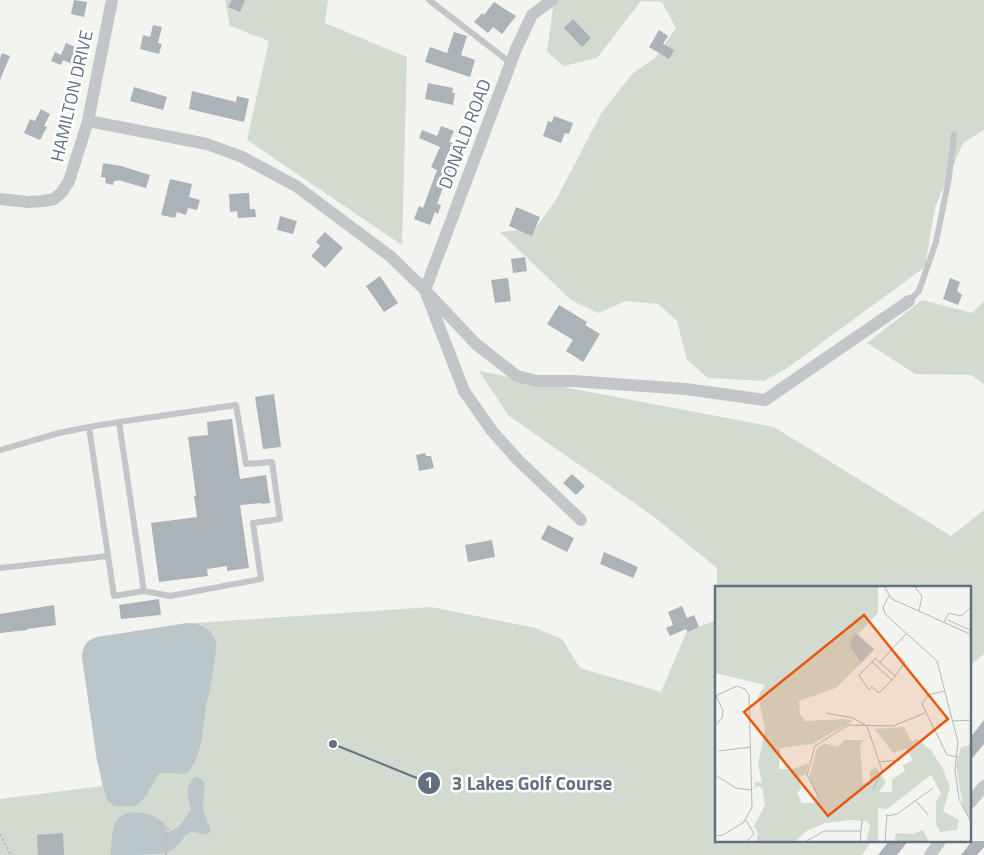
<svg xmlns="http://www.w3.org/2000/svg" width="984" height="855" viewBox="0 0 984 855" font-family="'Titillium Web',sans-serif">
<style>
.green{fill:#d3dbd0}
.water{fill:#bbc6cb}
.building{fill:#abb2b8}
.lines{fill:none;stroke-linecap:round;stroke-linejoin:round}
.path{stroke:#babcbe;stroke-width:2;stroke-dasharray:2.5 2.5;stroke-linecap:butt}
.service{stroke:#c3c6c9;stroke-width:6}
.minor{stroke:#c3c6c9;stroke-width:12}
.labels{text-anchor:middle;stroke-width:5;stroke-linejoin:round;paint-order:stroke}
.street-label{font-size:18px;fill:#617181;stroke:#fff}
.inset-road{fill:none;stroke:#b0b8bc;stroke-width:1}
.view{fill:#e8590c;fill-opacity:0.15;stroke:#e8590c;stroke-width:2.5}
.inset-edge{fill:none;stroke:#617181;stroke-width:2.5}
.leader{fill:none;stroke:#617181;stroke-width:2}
.callout-dot{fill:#617181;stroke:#fff;stroke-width:2}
.mark-label{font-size:15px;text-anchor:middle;font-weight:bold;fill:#fff}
.callout-label{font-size:19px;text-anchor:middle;font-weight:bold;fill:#617181;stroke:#fff;stroke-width:5;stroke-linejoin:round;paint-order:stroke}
</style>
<rect width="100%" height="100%" fill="#f3f4ef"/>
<path class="green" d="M 225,0 L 328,0 L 325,23 L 407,57 L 402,245 L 247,140 L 269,41 L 230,26 Z
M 554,0 L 984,0 L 984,130 L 963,143 L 935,207 L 925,267 L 786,369 L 764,381 L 708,378 L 687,360 L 677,321 L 658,304 L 626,301 L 598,313 L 571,300 L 500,232 L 536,228 L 557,198 L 602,112 L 632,74 L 656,57 L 676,28 L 662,2 L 641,1 L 597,58 L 564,66 L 547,52 Z
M 922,300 L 972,313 L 984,301 L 984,384 L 971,375 L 915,374 L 867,343 Z
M 479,371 L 774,427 L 951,536 L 984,510 L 984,654 L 970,666 L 970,588 L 717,587 L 717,568 L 653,516 L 509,416 Z
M 716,589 L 716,841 L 872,841 L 862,855 L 0,855 L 0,799 L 103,786 L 97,760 L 82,657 L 85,645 L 87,642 L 145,630 L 194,623 L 431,607 L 536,628 L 562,639 L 580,668 L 661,692 L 687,631 L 715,621 Z"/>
<path class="water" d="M 187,623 C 200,623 213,629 216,643 C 217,648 215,654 215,659 C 213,673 211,687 207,701 C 203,721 204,741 195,761 C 193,764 191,768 189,771 C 182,777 168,771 159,774 C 153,782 144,803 135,806 C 128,807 121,806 114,806 L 107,799 L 103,786 L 97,760 L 82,657 C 82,646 87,640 97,637 Z
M 195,777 C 198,777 200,777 202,780 C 207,785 203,797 203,804 C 203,814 208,822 211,831 C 204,839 198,830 189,833 C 183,836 181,843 176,847 C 175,848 170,851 169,852 C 159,855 125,855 111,855 C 111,844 111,829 117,820 C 126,807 156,813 164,824 C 166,827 166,829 167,832 C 178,832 186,817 191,809 C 188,797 184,786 195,777 Z"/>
<path class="building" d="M 74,0 L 87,2 L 84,17 L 71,14 Z
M 232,0 L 245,0 L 240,12 L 228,7 Z
M 494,2 L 516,16 L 502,34 L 493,27 L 488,33 L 474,22 L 482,13 L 484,15 Z
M 573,19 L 591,38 L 582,47 L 564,28 Z
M 153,25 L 162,27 L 158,43 L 162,44 L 159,54 L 140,49 L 143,35 L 150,37 Z
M 659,30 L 668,36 L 663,44 L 674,50 L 669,59 L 649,47 Z
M 454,32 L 467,36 L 461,55 L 475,60 L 470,77 L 425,62 L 430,47 L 447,53 Z
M 66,43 L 78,48 L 75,54 L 81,57 L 77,66 L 63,60 L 61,65 L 51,61 L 55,52 L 61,55 Z
M 2,53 L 10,56 L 0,80 L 0,58 Z
M 428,83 L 453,88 L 452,93 L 455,93 L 453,105 L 425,99 Z
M 134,87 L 167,97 L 163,110 L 130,101 Z
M 192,91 L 236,102 L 237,96 L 249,99 L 244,122 L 189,109 Z
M 41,109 L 50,114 L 44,126 L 47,127 L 40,140 L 24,133 L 30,119 L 35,121 Z
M 554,116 L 573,123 L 569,134 L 565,133 L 561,143 L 543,136 L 548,121 L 552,122 Z
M 441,126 L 454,131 L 449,142 L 453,143 L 445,160 L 454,164 L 445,182 L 437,204 L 441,205 L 438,214 L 435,212 L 430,225 L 414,219 L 419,206 L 423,208 L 437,170 L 431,167 L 440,147 L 419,138 L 422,130 L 437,136 Z
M 103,163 L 121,166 L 150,175 L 146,188 L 118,180 L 117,181 L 114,181 L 113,185 L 105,183 L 106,178 L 101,177 Z
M 170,179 L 192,184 L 189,197 L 200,200 L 197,210 L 188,208 L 186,215 L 177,212 L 175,218 L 161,215 Z
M 249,193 L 250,209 L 255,209 L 256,217 L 238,218 L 237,211 L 230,212 L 229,194 Z
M 516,207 L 540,217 L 532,236 L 509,226 Z
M 280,216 L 297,221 L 293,234 L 277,230 Z
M 325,232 L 343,248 L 325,268 L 311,256 L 320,246 L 316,242 Z
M 525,257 L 527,271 L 513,273 L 511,259 Z
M 380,276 L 398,303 L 384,312 L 366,286 Z
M 508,278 L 511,301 L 495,303 L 491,280 Z
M 950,278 L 960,282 L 957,291 L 962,295 L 958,305 L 943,299 Z
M 559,305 L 587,322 L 585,325 L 600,334 L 583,362 L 566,351 L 573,340 L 547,324 Z
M 274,394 L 281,447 L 263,449 L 255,397 Z
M 232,419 L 240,479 L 266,475 L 270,503 L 261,504 L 261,503 L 240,505 L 249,568 L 227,571 L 227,566 L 207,569 L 208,576 L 159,582 L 151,523 L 197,517 L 194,496 L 196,496 L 188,437 L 208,435 L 207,422 Z
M 425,453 L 426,456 L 431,456 L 434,468 L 419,471 L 416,455 Z
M 572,474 L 585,486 L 576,495 L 563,483 Z
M 548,525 L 574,538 L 567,552 L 541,539 Z
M 492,540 L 495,557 L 468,562 L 465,545 Z
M 604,552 L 638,567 L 633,578 L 600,564 Z
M 159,599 L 161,615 L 121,619 L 119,605 Z
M 54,605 L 56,625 L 27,629 L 27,630 L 0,633 L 0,614 Z
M 682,606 L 687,618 L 694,615 L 699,627 L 688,632 L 686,629 L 670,636 L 666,628 L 673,625 L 668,612 Z
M 984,720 L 984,744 L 970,761 L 970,738 Z
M 63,833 L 64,855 L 38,855 L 37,835 Z
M 889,841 L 908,841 L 897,855 L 878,855 Z
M 972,841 L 984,841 L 984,847 L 977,855 L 961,855 Z"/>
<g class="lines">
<path class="path" d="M 0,834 L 11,855
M 166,855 L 168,827"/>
<path class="service" d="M 429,0 L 511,63
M 909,301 L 919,291 L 936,242 L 948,183 L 953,145 L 954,134
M 119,422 L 236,405 L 246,464 L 272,462 L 280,519 L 253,523 L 261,579 L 170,596 L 144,591
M 119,422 L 144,591 L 114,596 L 89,427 Z
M 0,450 L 59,433 L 89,427
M 0,568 L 108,556"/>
<path class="minor" d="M 552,0 L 532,15 L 516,49 L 425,290 L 464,391 L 492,431 L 518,460 L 581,520
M 88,121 L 207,144 L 242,157 L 296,186 L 390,256 L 425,290 L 476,344 L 517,376 L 537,381 L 573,381 L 686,389 L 765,400 L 909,301
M 0,199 L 28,202 L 43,201 L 54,199 L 62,192 L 69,181 L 88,121 L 112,0
M 970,803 L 984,786
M 930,855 L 940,841"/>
</g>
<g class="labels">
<g class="street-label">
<text transform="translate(72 96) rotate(-77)" y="6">HAMILTON DRIVE</text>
<text transform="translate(465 134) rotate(-69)" y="6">DONALD ROAD</text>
</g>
</g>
<g transform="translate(715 586)">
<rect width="256" height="256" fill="#f3f4ef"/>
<path d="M 0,0 L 163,0 L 163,27 L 143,48 L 159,64 L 121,102 L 84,115 L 85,128 L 90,135 L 130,133 L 138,135 L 97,158 L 65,162 L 64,183 L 78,183 L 94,177 L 91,188 L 84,191 L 86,203 L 82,207 L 87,217 L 99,217 L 102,211 L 94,192 L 102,162 L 109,157 L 123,161 L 129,154 L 149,154 L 145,159 L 148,197 L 155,197 L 155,185 L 161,181 L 171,196 L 164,206 L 177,206 L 177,193 L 190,185 L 188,179 L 198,174 L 191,163 L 178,167 L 160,143 L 189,141 L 196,155 L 202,153 L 216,164 L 228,183 L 235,201 L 228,225 L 244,234 L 242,244 L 225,246 L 221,238 L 221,216 L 226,207 L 216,189 L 172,223 L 163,222 L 163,256 L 151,256 L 155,239 L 152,235 L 135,234 L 110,237 L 91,245 L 80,256 L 41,256 L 43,248 L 39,240 L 50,219 L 47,202 L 43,200 L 39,203 L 40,196 L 47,197 L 43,178 L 50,143 L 43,110 L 50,99 L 0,87 ZM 255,159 L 257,161 L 256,235 L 248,221 L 241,179 L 246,161 ZM 208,244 L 214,256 L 179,256 L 181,247 L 198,248 Z" fill="#d3dbd0"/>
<path d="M 140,47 L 159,63 L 146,77 L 134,59 Z" fill="#bbc6cb"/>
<path class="inset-road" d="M 169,0 L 177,13 L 257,49M 199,0 L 207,10 L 204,25M 174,10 L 168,21 L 170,28 L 222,75 L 243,156 L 240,184 L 244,213 L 257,238M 233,34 L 257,45M 229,36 L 234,27 L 246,30 L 257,20M 177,64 L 190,76 L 180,90M 160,72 L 180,90 L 177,94 L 157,76 ZM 157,76 L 144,89 L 154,104 L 157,101 L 164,107 L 177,94M 165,76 L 191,48M 230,105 L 213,109 L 207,118 L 232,169 L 243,171M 0,110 L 22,100 L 30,103 L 34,109 L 37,221 L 29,236 L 8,249 L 0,250M 111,127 L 138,132 L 152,140 L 167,184 L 158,204M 238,135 L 257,134M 0,140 L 7,132 L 8,125 L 1,109M 4,165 L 36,161M 164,176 L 185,174M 0,189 L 21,202 L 37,204M 104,211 L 92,189 L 100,160 L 133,139 L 178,140 L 210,127M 201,215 L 213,229M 172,230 L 182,228 L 218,202M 31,256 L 39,248 L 31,234M 90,256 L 109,245 L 146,245M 145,256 L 147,234M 170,256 L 172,228"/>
<path class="view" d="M 149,29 L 233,133 L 113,230 L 29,126 Z"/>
<rect width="256" height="256" class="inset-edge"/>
</g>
<path class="leader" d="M333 744L429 783"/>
<g class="callout-dot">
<circle cx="333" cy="744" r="5"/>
<circle cx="429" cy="783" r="12"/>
</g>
<g class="mark-label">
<text x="429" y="788">1</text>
</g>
<g class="callout-label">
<text x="532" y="790">3 Lakes Golf Course</text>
</g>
</svg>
